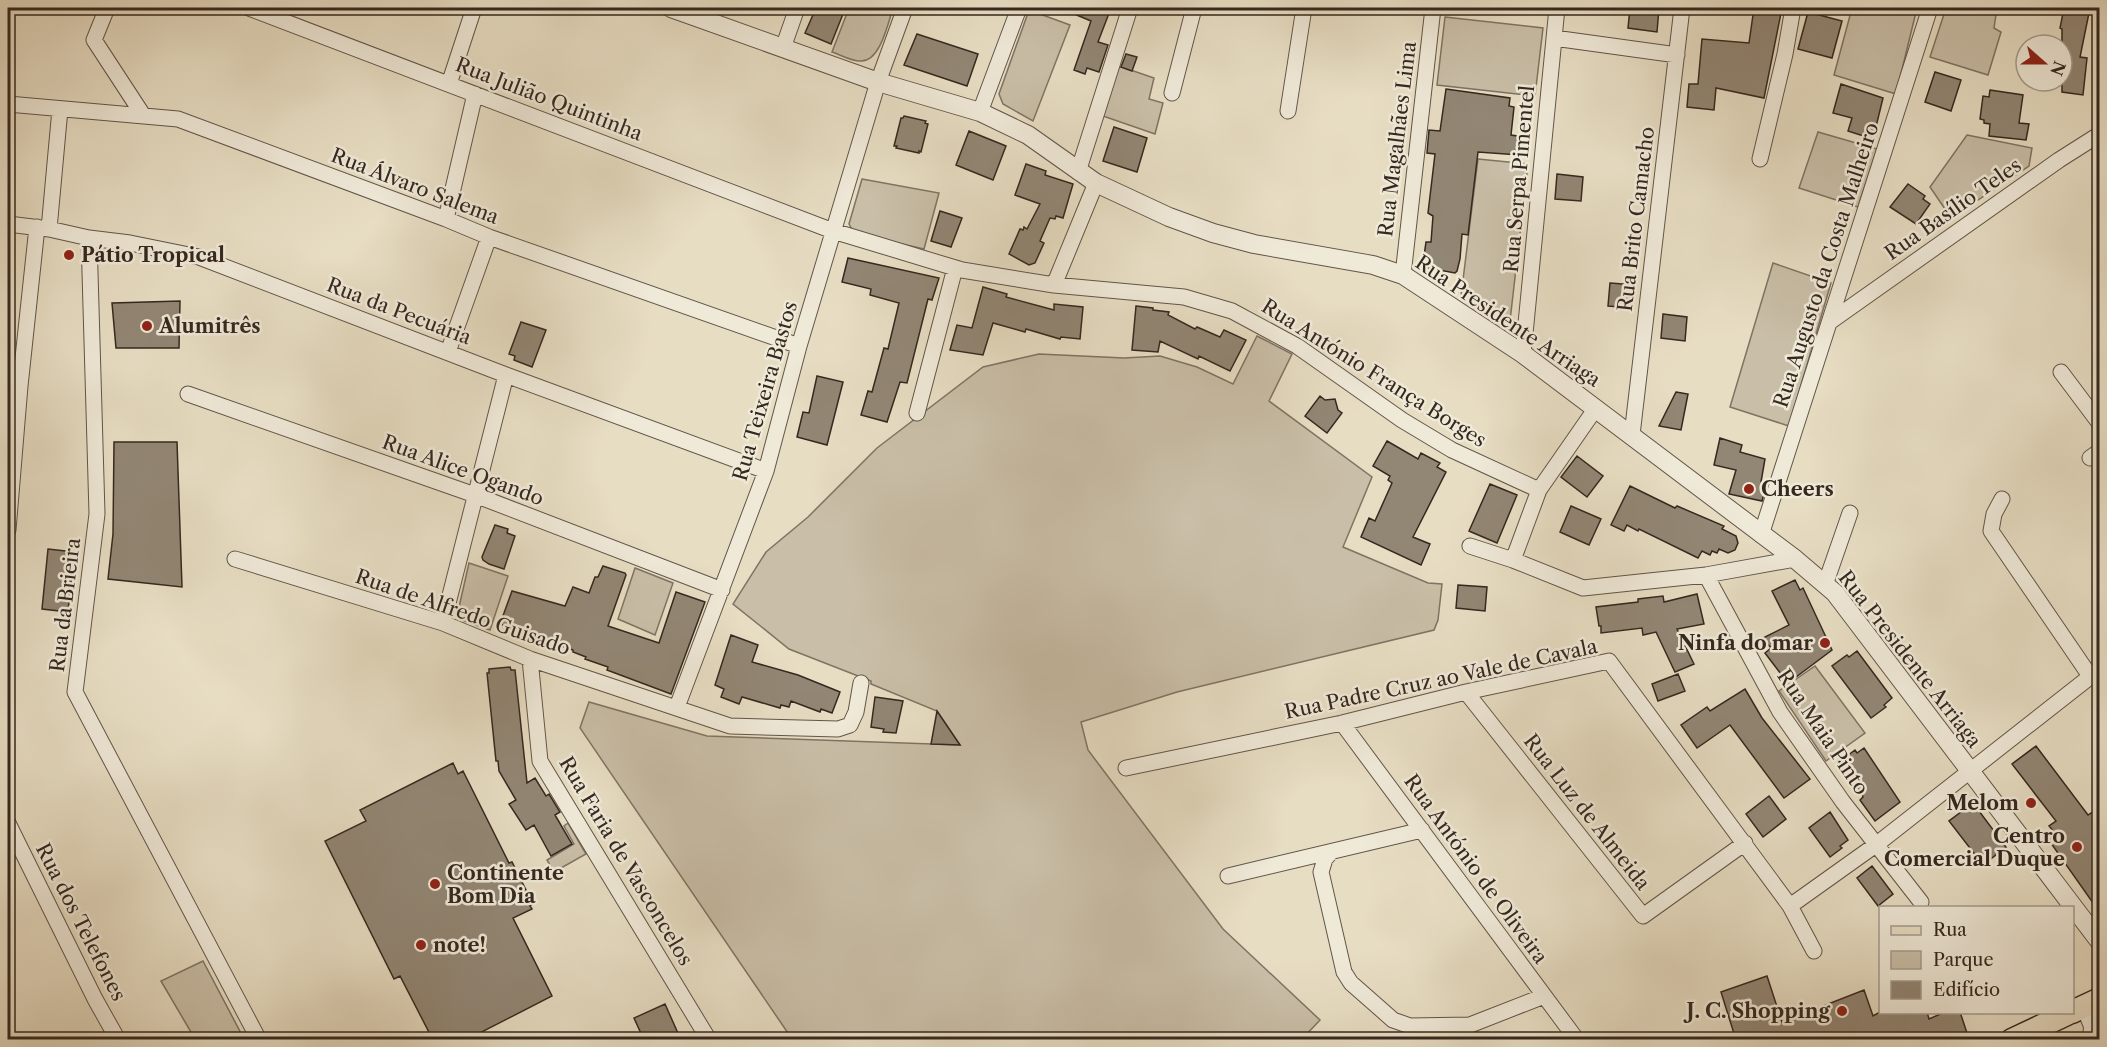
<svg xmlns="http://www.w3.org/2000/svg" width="2107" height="1047" viewBox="0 0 2107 1047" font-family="'Libre Caslon Text',serif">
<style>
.green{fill:#c9bea7;stroke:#7f7363;stroke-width:1.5}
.building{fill:#928674;stroke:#35281f;stroke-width:1.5}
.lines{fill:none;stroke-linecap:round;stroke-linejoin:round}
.minor-casing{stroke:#625548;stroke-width:17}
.tertiary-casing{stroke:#625548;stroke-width:20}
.primary-casing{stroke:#35281f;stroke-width:25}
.minor{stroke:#efe9d8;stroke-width:15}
.tertiary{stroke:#efe9d8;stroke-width:18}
.primary{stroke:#e7ddc3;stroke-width:22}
.poi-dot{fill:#8f2418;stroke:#efe9d8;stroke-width:2}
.labels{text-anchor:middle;stroke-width:5;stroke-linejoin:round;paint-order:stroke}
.street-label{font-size:20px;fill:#35281f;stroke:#efe9d8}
.poi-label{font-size:20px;font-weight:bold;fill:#35281f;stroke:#efe9d8;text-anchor:start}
</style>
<rect width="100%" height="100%" fill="#e7ddc3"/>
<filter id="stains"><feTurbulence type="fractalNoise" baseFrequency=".00333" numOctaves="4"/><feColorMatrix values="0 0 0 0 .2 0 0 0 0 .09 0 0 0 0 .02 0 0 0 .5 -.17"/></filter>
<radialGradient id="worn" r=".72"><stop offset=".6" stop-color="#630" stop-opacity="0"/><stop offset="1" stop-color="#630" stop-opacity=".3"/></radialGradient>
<path class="green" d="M 849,8 L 893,8 C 888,23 880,63 860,61 C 851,61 841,55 832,52 Z
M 1852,8 L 1917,8 L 1896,94 L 1834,75 Z
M 1946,8 L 1997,8 L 1994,28 L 2001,32 L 1988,75 L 1930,57 Z
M 1029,10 L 1070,25 L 1033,121 L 1003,104 L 999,94 Z
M 1445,17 L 1543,28 L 1535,96 L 1437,85 Z
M 1116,65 L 1154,78 L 1149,99 L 1163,103 L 1155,134 L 1103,116 Z
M 1818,132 L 1877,149 L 1858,207 L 1799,188 Z
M 1967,135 L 2032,148 L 2029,166 L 1951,218 L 1930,187 Z
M 1478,159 L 1528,164 L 1510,321 L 1506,323 L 1461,296 Z
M 862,179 L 939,193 L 924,249 L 854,233 L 849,224 Z
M 1773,263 L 1831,283 L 1789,426 L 1730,407 Z
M 1257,336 L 1292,354 L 1269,401 L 1372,477 L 1343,547 L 1428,583 L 1442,584 L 1438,620 L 1434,630 L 1177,692 L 1081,722 L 1088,750 L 1223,929 L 1320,1020 L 1302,1039 L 792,1039 L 580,728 L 589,702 L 707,736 L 960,745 L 937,711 L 871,684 L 871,681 L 789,649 L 733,604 L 766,552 L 808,517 L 877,448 L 983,367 L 1039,354 L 1124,358 L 1160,356 L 1197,367 L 1233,384 Z
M 469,563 L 508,576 L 490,630 L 462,620 L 457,616 Z
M 635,568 L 673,583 L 655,635 L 618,619 Z
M 1815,666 L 1865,733 L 1826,761 L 1779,691 Z
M 568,823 L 586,854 L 554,872 L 547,860 L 574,844 L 564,826 Z
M 203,961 L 244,1039 L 195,1039 L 161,981 Z"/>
<path class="building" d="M 816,8 L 829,8 L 843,14 L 831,44 L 805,33 Z
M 1060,8 L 1111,8 L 1098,42 L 1108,45 L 1099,72 L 1087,68 L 1085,74 L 1074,70 L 1091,21 Z
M 1630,8 L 1659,8 L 1657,32 L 1628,28 Z
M 1754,8 L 1782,8 L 1764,98 L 1716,88 L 1714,110 L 1687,107 L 1689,84 L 1698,84 L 1702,39 L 1749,43 Z
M 2064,8 L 2090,8 L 2080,57 L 2087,58 L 2083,95 L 2062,92 L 2062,29 L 2060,28 Z
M 1808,12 L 1842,21 L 1832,58 L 1798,49 Z
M 917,34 L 978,54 L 967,86 L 904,65 Z
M 1126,54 L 1137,57 L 1132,71 L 1121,67 Z
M 1935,72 L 1961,80 L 1951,111 L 1925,102 Z
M 1841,84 L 1883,98 L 1873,139 L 1848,131 L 1852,118 L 1833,113 Z
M 1446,89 L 1510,98 L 1509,106 L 1514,107 L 1511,135 L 1524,137 L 1522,151 L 1519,150 L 1519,155 L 1478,152 L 1468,235 L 1462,234 L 1460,259 L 1457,271 L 1455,273 L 1428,268 L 1428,263 L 1423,263 L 1426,242 L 1431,242 L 1433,216 L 1428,213 L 1435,154 L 1427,153 L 1429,130 L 1440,131 Z
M 1990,90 L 2023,95 L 2019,123 L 2029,124 L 2026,140 L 1989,136 L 1990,124 L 1984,123 L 1984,120 L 1980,119 L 1983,96 L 1989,97 Z
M 904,116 L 926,121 L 925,123 L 928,124 L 921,152 L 919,151 L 919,153 L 896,148 L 897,146 L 894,146 L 901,118 L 903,118 Z
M 1114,127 L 1147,138 L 1137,172 L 1103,161 Z
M 969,131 L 1006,146 L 993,180 L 956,165 Z
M 1026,164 L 1046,171 L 1045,175 L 1073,184 L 1063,218 L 1056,216 L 1055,219 L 1050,218 L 1040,241 L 1044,243 L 1035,263 L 1029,265 L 1009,254 L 1020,229 L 1023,230 L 1024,227 L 1027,229 L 1040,204 L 1015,195 Z
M 1557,174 L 1583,177 L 1581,201 L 1555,199 Z
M 1908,184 L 1925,196 L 1923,199 L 1930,204 L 1916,224 L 1890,207 Z
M 940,211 L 962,218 L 951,247 L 931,241 Z
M 848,258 L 939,278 L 932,300 L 928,299 L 907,383 L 900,382 L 887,422 L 861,415 L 868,391 L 872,392 L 884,348 L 888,349 L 899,303 L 870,295 L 871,289 L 842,282 Z
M 1610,283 L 1635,285 L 1633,308 L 1608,306 Z
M 983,287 L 1007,294 L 1006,297 L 1054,310 L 1054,304 L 1083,307 L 1080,339 L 1061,337 L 1060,339 L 1026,329 L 1025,332 L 993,323 L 983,355 L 950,350 L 957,325 L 972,328 Z
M 180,301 L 179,348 L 116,348 L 112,303 Z
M 1136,306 L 1153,308 L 1153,310 L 1169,312 L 1168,315 L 1195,329 L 1197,327 L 1220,337 L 1224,330 L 1246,340 L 1230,371 L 1199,356 L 1198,359 L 1160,341 L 1158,352 L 1132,350 Z
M 1663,314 L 1687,317 L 1685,341 L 1661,338 Z
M 521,322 L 546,330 L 532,367 L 514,360 L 515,356 L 509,354 Z
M 817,376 L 843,382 L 827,445 L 797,437 L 803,412 L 809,413 Z
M 1676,392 L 1688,394 L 1681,430 L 1659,426 Z
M 1320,396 L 1325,400 L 1335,399 L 1338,410 L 1342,413 L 1327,433 L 1305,416 Z
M 1720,438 L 1742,445 L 1740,452 L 1765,459 L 1761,482 L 1767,483 L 1762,501 L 1729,494 L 1736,470 L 1714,465 Z
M 1387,441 L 1418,459 L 1421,453 L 1440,463 L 1437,467 L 1446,472 L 1413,537 L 1430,544 L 1421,565 L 1361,537 L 1369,518 L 1375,521 L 1392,483 L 1388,480 L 1390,476 L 1373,466 Z
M 114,442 L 177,442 L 182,587 L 108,579 L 113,534 Z
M 1577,456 L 1603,476 L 1587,497 L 1561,477 Z
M 1490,484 L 1517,495 L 1497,543 L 1469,531 Z
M 1630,486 L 1675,508 L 1677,506 L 1724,526 L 1722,529 L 1736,536 L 1738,543 L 1735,550 L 1728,553 L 1719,549 L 1717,553 L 1712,551 L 1710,555 L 1702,551 L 1698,558 L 1639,529 L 1638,531 L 1627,525 L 1624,531 L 1611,525 Z
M 1571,506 L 1601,519 L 1589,545 L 1560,532 Z
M 495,525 L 508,529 L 507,533 L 515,536 L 504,569 L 489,564 L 483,560 L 482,557 Z
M 48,549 L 74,552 L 68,612 L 42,609 Z
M 603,566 L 625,573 L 626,575 L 608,626 L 659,643 L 676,592 L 705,602 L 671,694 L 607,670 L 608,667 L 585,659 L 586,657 L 573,652 L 573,650 L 500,624 L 512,591 L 565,606 L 573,587 L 589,593 L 595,577 L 598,577 Z
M 1795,580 L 1800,590 L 1803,588 L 1832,650 L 1792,680 L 1785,671 L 1781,674 L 1765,653 L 1771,648 L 1763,638 L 1789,625 L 1772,591 Z
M 1458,585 L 1487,587 L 1485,611 L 1456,608 Z
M 1697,594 L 1704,624 L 1677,629 L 1694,664 L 1675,672 L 1656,632 L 1643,635 L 1642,628 L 1601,633 L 1601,626 L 1599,626 L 1596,607 L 1638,602 L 1638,599 L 1663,596 L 1664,602 Z
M 731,635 L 758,645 L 752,662 L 798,675 L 840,692 L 832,713 L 821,709 L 820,712 L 791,701 L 789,707 L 781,705 L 780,708 L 742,697 L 739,704 L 721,697 L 724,689 L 715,685 Z
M 1857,651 L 1892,698 L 1884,705 L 1886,707 L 1871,718 L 1832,666 L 1847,655 L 1849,657 Z
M 510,667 L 511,670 L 515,670 L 527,783 L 535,778 L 546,796 L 549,794 L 560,812 L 555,815 L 572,844 L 551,856 L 534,825 L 526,830 L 509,804 L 516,800 L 499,771 L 498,761 L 496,761 L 487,673 L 489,673 L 489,669 Z
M 1678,674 L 1685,691 L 1658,701 L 1652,684 Z
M 1745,689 L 1762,718 L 1810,779 L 1784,798 L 1730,725 L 1697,748 L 1681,725 L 1707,707 L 1710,711 Z
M 875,697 L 903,701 L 896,733 L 883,732 L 884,729 L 871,727 Z
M 937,711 L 960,745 L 931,744 Z
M 2036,746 L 2088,815 L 2100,807 L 2100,913 L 2048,839 L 2055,833 L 2049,826 L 2056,821 L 2012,764 Z
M 1864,748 L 1900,802 L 1875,821 L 1860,800 L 1863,797 L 1862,794 L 1839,762 L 1855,750 L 1857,753 Z
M 453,763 L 458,774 L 463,771 L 509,863 L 512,862 L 533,904 L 530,906 L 532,909 L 513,918 L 552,996 L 466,1040 L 433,1040 L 400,976 L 394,979 L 325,841 L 366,821 L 360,810 Z
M 1769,796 L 1786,819 L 1763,837 L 1746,814 Z
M 1973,803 L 2006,847 L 1983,865 L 1949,821 Z
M 1830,812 L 1848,840 L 1840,846 L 1842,848 L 1830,857 L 1809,828 Z
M 1872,866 L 1893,894 L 1878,906 L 1857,878 Z
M 1767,976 L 1782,1022 L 1864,990 L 1873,1016 L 1880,1012 L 1927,1012 L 1929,1019 L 1945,1012 L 1960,1012 L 1968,1036 L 1959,1040 L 1736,1040 L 1721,992 Z
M 665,1004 L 681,1040 L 644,1040 L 634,1018 Z"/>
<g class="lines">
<g class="minor-casing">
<path id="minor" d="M 107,8 L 94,40 L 143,115
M 249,8 L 833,231 L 962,270 L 1054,285 L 1184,297 L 1232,311 L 1297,346 L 1402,420 L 1452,450 L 1539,490
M 1554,38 L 1677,55
M 783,48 L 797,8
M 449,84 L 474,8
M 1172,93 L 1194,8
M 8,104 L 178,119 L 446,219 L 489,237 L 799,346
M 1288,111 L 1304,8
M 980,112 L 1019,8
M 1760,159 L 1785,54 L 1793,8
M 1078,172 L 1130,8
M 446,219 L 475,94
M 8,224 L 49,229 L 89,238 L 130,243 L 199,257 L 506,375 L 766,471
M 49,229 L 60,109
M 89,238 L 97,514 L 75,692 L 259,1040
M 1403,275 L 1433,8
M 1054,285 L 1096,183
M 1831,321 L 2059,160 L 2100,134
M 448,352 L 489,237
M 1523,354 L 1557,8
M 2061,372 L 2100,424
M 188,394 L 475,495 L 722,590
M 917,413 L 955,268
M 1632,435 L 1682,8
M 2090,458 L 2100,451
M 2002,499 L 1994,514 L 1991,531 L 2090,676
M 8,530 L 20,386 L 37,227
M 1761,535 L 1930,8
M 1470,546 L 1513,560 L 1583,588 L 1706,575 L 1795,559
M 235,559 L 443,623 L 530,659 L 730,726 L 838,729 L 850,725 L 856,712 L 861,683
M 1513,560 L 1539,490 L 1596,408
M 1706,575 L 1780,712 L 1843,802 L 1921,902
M 1825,585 L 1850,513
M 443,623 L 506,375
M 530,659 L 540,761 L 709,1040
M 1466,692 L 1643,916 L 1745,843
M 677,707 L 766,471 L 799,346 L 878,82 L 905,8
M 1342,723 L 1577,1040
M 1126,768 L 1342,723 L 1466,692 L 1609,661 L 1790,906 L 1877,844 L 2100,669
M 8,823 L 95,999 L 118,1040
M 1331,852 L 1325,859 L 1321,872 L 1344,972 L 1351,983 L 1393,1020 L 1410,1026 L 1470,1025 L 1544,996
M 1228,876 L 1422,830
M 1790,906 L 1814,951"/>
</g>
<g class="tertiary-casing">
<path id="tertiary" d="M 671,8 L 878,82 L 980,112 L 1028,135 L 1096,183 L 1169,217 L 1213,233 L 1254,244 L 1373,265 L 1403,275 L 1523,354 L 1795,559 L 1835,593 L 2100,942
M 2085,1006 L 2093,1026 L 2092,1040"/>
</g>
<g class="primary-casing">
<path id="primary" d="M 2072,1012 L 2100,999
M 2012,1040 L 2071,1012"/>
</g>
<use href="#minor" class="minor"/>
<use href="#tertiary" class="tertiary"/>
<use href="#primary" class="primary"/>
</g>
<g class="poi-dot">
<circle cx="69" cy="255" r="6"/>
<circle cx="147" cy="326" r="6"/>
<circle cx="1749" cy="489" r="6"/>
<circle cx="1825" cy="643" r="6"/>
<circle cx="2031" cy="803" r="6"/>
<circle cx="2077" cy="847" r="6"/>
<circle cx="435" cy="884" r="6"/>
<circle cx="421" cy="945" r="6"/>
<circle cx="1842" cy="1011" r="6"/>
</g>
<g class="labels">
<g class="street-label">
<text transform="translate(549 99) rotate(21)" y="7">Rua Julião Quintinha</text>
<text transform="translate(1397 139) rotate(-83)" y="7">Rua Magalhães Lima</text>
<text transform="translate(1519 179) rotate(-85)" y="7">Rua Serpa Pimentel</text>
<text transform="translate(415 186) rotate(21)" y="7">Rua Álvaro Salema</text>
<text transform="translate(1953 209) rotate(-35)" y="7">Rua Basílio Teles</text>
<text transform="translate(1636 219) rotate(-83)" y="7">Rua Brito Camacho</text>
<text transform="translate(1826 265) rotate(-72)" y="7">Rua Augusto da Costa Malheiro</text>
<text transform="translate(399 311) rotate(21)" y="7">Rua da Pecuária</text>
<text transform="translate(1508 321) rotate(34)" y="7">Rua Presidente Arriaga</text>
<text transform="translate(1374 373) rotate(32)" y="7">Rua António França Borges</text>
<text transform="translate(765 391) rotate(-74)" y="7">Rua Teixeira Bastos</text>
<text transform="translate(463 470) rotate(20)" y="7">Rua Alice Ogando</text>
<text transform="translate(65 605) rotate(-83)" y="7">Rua da Brieira</text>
<text transform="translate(463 612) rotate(19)" y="7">Rua de Alfredo Guisado</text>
<text transform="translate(1910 659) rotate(52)" y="7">Rua Presidente Arriaga</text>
<text transform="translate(1441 679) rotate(-12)" y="7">Rua Padre Cruz ao Vale de Cavala</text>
<text transform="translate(1823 732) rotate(56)" y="7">Rua Maia Pinto</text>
<text transform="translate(1587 812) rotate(52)" y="7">Rua Luz de Almeida</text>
<text transform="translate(626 861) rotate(59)" y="7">Rua Faria de Vasconcelos</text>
<text transform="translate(1476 869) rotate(54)" y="7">Rua António de Oliveira</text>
<text transform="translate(81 922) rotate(63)" y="7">Rua dos Telefones</text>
</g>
<g class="poi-label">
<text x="81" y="262">Pátio Tropical</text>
<text x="159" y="333">Alumitrês</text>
<text x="1761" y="496">Cheers</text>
<text x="1813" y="650" text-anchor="end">Ninfa do mar</text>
<text x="2019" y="810" text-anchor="end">Melom</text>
<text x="2065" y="843" text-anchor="end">Centro<tspan x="2065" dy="23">Comercial Duque</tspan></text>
<text x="447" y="880">Continente<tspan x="447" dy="23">Bom Dia</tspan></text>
<text x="433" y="952">note!</text>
<text x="1830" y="1018" text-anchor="end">J. C. Shopping</text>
</g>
</g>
<rect width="2107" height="1047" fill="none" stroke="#e7ddc3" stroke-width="30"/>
<rect x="9" y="9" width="2089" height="1029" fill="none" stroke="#35281f" stroke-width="3"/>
<rect x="15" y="15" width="2077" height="1017" fill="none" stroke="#35281f" stroke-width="1.5"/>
<rect x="1879" y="906" width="195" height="108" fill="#efe9d8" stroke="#a59c8e" stroke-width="1.5"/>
<rect x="1891" y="926" width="30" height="9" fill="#e7ddc3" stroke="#a59c8e" stroke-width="1.5"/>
<text x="1933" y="936" font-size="18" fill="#35281f">Rua</text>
<rect x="1891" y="951" width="30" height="18" fill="#c9bea7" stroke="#a59c8e" stroke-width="1.5"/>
<text x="1933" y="966" font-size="18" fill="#35281f">Parque</text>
<rect x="1891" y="981" width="30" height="18" fill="#928674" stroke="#a59c8e" stroke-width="1.5"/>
<text x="1933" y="996" font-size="18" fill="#35281f">Edifício</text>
<g transform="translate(2044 63) rotate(111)"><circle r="28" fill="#efe9d8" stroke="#a59c8e" stroke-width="1.5"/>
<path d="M0-4.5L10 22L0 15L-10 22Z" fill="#8f2418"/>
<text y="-9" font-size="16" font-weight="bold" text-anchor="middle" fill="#35281f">N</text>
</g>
<rect width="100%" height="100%" filter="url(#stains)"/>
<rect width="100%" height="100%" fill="url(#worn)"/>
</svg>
